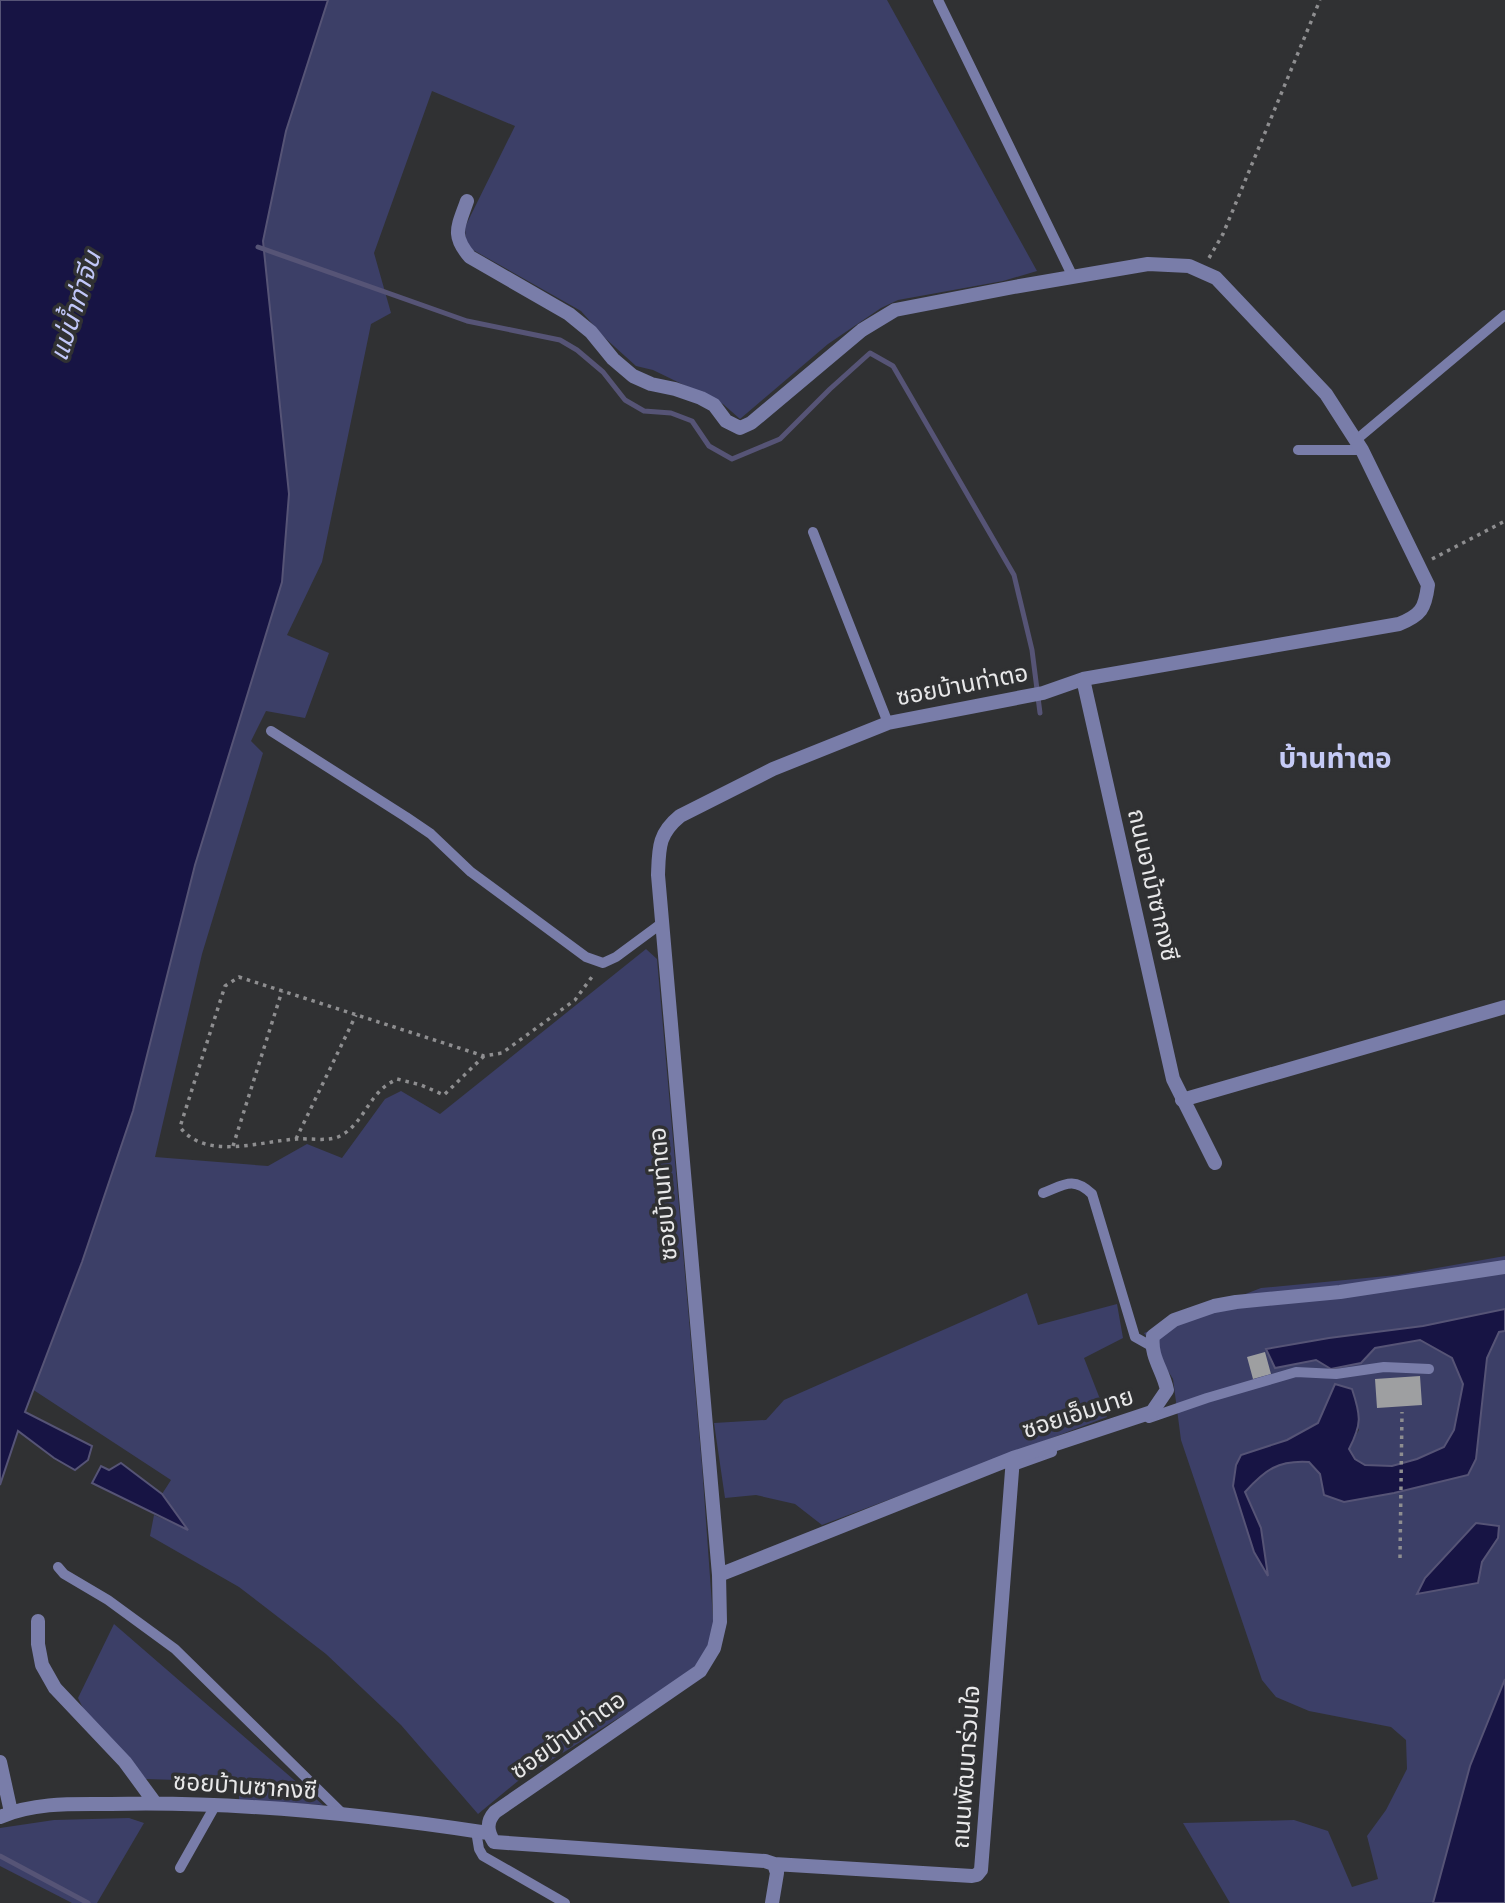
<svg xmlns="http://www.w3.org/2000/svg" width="1505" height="1903" viewBox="0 0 1505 1903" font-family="'IBM Plex Sans','Noto Sans Thai',sans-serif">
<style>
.green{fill:#3c3f67;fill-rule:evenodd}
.water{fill:#171444;stroke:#565476;stroke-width:2}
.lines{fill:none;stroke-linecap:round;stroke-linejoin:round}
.stream{stroke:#565476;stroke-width:5}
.building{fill:#9e9fa1}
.path{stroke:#8e8e90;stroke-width:3.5;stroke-dasharray:3.5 5;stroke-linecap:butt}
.service{stroke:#797da9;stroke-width:10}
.minor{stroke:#797da9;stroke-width:14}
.labels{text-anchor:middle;stroke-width:7;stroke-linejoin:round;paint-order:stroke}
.street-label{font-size:24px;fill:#e8e8e9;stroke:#303133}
.water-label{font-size:26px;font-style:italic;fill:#c1c7f9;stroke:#303133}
.quarter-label{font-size:28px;font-weight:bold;fill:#c6cbf6;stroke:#303133}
</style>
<rect width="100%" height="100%" fill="#303133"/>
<path class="green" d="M 328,0 L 887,0 L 1037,271 L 1003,281 L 898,300 L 881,308 L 828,344 L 740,419 L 723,404 L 653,370 L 636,366 L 605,338 L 581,311 L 466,246 L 465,227 L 515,126 L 432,91 L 374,253 L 391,313 L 371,324 L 322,562 L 287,635 L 329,653 L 305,718 L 266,711 L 251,741 L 263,753 L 202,954 L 155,1157 L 268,1166 L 307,1144 L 342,1158 L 385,1099 L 401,1091 L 440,1114 L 646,949 L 657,959 L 702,1466 L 714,1632 L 702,1660 L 679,1680 L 518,1781 L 478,1814 L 401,1725 L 326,1654 L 239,1587 L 150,1536 L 154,1515 L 187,1529 L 162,1494 L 171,1480 L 32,1389 L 82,1262 L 133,1111 L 289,494 L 263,241 L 286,131 Z
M 1505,1256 L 1505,1309 L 1423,1326 L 1329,1338 L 1275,1368 L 1316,1360 L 1361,1363 L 1375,1348 L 1420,1340 L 1452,1358 L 1463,1384 L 1454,1430 L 1444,1447 L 1417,1459 L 1392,1466 L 1365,1465 L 1355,1459 L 1348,1449 L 1359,1430 L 1335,1384 L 1318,1423 L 1287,1440 L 1241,1455 L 1233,1486 L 1261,1528 L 1245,1492 C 1265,1470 1278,1460 1309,1462 L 1320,1474 L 1324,1495 L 1344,1502 L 1394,1493 L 1468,1475 L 1476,1459 L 1487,1358 L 1499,1332 L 1505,1331 L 1505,1679 L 1470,1766 L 1433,1903 L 1230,1903 L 1183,1823 L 1294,1820 L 1328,1831 L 1352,1887 L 1378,1879 L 1367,1836 L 1386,1810 L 1407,1769 L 1406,1740 L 1391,1727 L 1309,1711 L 1276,1697 L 1262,1680 L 1181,1440 L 1173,1379 L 1144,1333 L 1261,1288 L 1397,1275 ZM 1476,1523 L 1499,1527 L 1498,1538 L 1482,1562 L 1478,1583 L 1417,1594 L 1425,1578 Z
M 1027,1293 L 1038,1325 L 1117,1304 L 1123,1338 L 1084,1358 L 1107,1417 L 822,1525 L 795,1504 L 756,1495 L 725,1498 L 714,1423 L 766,1420 L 784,1400 Z
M 114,1624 L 323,1805 L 239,1801 L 239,1782 L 146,1779 L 86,1714 L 78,1698 Z
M 129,1818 L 144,1823 L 97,1903 L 72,1903 L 0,1866 L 0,1828 L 54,1820 Z"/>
<path class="water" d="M 0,0 L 328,0 L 286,131 L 263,241 L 289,494 L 282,582 L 195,865 L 133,1111 L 82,1262 L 25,1412 L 92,1446 L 88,1460 L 75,1470 L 54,1458 L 18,1431 L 0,1485 Z
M 1505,1309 L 1505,1331 L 1499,1332 L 1487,1358 L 1476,1459 L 1468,1475 L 1394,1493 L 1344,1502 L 1324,1495 L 1320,1474 L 1309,1462 C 1278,1460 1265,1470 1245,1492 L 1261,1528 L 1268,1576 L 1254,1552 L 1233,1486 L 1236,1465 L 1241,1455 L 1287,1440 L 1318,1423 L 1335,1384 L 1352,1389 C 1361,1416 1362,1424 1349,1449 L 1355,1459 L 1365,1465 L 1392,1466 L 1417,1459 L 1444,1447 L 1454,1430 L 1463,1384 L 1452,1358 L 1420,1340 L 1375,1348 L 1361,1363 L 1331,1369 L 1316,1360 L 1275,1368 L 1266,1349 L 1329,1338 L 1423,1326 Z
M 121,1463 L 162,1494 L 188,1530 L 92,1483 L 101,1466 L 109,1470 Z
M 1476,1523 L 1499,1526 L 1498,1538 L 1482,1562 L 1478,1583 L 1417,1594 L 1425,1578 Z
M 1505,1679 L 1505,1903 L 1433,1903 L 1470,1766 Z"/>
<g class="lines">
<path class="stream" d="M 258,247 L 467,321 L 560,340 L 577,350 L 603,372 L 625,400 L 644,411 L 671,413 L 692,421 L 709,446 L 732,459 L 780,439 L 830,389 L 870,353 L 893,366 L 1014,575 L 1032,650 L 1040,713
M 0,1856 L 88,1903"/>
</g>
<path class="building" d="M 1265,1352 L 1271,1374 L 1253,1379 L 1247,1357 Z
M 1420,1376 L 1422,1405 L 1377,1408 L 1375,1379 Z"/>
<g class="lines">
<path class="path" d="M 1209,258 L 1223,234 L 1320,0
M 1432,559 L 1505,521
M 484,1056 L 444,1095 L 421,1085 L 397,1079 C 392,1082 387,1084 383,1088 C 367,1102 360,1126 340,1136 C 329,1142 310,1138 297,1139 C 261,1141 205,1161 180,1127 L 225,986 L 239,977 L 484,1056 L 502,1053 L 575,1000 L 594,974
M 296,1139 L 356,1015
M 233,1146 L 282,991
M 1400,1558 L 1402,1412"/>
<path class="service" d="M 938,0 L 1073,277
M 1356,440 L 1505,315
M 1298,450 L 1362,450
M 813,532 L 888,723
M 271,731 L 406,817 L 431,834 L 471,872 L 586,957 L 603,963 L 616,957 L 662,923
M 1043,1193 C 1064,1185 1073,1176 1092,1194 L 1135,1337 L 1151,1346
M 1149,1418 L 1207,1398 L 1296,1372 L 1336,1374 L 1384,1367 L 1429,1369
M 1013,1466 L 1052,1452
M 58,1567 L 64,1574 L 108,1600 L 175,1649 L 343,1814
M 476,1831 L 479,1849 L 483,1856 L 565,1903
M 180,1868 L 215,1806"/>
<path class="minor" d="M 467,201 C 458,227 451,235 470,257 L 569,314 L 591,332 L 613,359 L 633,376 L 651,384 L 675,389 L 701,398 L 714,405 L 726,421 L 740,428 L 751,423 L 862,330 L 895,310 L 1014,287 L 1148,264 L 1189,266 L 1216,278 L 1326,394 L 1362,450 L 1428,585 C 1425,609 1421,615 1399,624 L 1083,679 L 1043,693 L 888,723 L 773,769 L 680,816 C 658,834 659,848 658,875 L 719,1575 L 720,1622 L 714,1648 L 700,1671 L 495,1812 C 486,1822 487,1831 494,1842 L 765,1861 L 774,1864 L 777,1873 L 772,1903
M 1083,679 L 1173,1079 L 1215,1163
M 1182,1100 L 1505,1007
M 719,1575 L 1013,1458 L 1152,1412 L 1167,1390 C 1163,1370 1150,1357 1153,1336 L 1174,1320 L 1214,1306 L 1236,1302 L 1340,1292 L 1505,1267
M 38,1621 L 38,1644 L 42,1665 L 55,1688 L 125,1762 L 155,1803
M 0,1762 L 11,1812
M 0,1817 C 35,1802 74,1804 111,1804 C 236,1801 364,1814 488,1833
M 774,1864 L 972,1876 L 977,1875 L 981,1870 L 1013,1458"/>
</g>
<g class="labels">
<g class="street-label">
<text transform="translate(962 685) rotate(-11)" y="8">ซอยบ้านท่าตอ</text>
<text transform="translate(1153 885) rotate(77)" y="8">ถนนอาม้าซากงซี</text>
<text transform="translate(663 1194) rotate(-95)" y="8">ซอยบ้านท่าตอ</text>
<text transform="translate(1078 1413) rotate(-18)" y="8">ซอยเอ็มนาย</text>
<text transform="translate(568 1735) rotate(-35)" y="8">ซอยบ้านท่าตอ</text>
<text transform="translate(966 1767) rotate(-86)" y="8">ถนนพัฒนาร่วมใจ</text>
<text transform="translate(245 1786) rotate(4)" y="8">ซอยบ้านซากงซี</text>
</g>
<g class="water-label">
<text transform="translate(75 306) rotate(-72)" y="9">แม่น้ำท่าจีน</text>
</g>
<g class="quarter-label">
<text x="1335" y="768">บ้านท่าตอ</text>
</g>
</g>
</svg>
